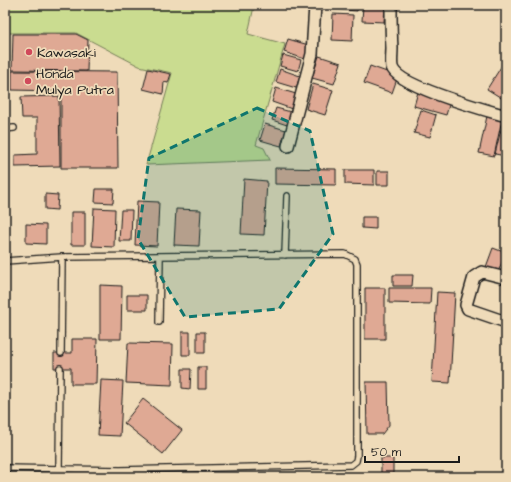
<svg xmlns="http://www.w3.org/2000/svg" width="511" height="482" viewBox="0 0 511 482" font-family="'Architects Daughter',sans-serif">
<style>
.green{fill:#cadc90;stroke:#737c56}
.building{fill:#dfa994;stroke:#1c1c1c}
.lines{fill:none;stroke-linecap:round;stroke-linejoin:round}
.lane-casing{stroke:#1c1c1c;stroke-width:8}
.street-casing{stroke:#1c1c1c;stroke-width:14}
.lane{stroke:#efdbb9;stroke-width:5.5}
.street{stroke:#efdbb9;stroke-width:11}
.marked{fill:#0f766e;fill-opacity:0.2;stroke:#0f766e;stroke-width:3;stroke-dasharray:8 5;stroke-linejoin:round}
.poi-dot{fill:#d1495b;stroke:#efdbb9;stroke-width:1.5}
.labels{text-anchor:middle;stroke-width:3.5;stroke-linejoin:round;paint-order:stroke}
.poi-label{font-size:14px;fill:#1c1c1c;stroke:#efdbb9;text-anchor:start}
</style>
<rect width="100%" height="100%" fill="#efdbb9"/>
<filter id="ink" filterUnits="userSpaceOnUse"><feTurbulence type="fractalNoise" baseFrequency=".025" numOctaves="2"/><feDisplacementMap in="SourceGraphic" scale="8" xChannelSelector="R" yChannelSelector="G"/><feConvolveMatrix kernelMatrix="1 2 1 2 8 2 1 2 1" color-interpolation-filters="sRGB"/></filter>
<g filter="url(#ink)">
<path class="green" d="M 5,5 L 254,5 L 253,11 L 248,34 L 285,44 L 256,145 L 264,148 L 270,160 L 146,165 L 172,73 L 139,66 L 76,33 L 5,33 Z"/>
<path class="building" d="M 256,5 L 275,5 L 275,8 L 256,7 Z
M 334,5 L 358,5 L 357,11 L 333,9 Z
M 363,5 L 385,5 L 384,22 L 362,21 Z
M 333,14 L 353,15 L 352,41 L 332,40 Z
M 13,34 L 76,34 L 88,40 L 87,71 L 12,70 Z
M 288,39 L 312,46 L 308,60 L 284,52 Z
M 283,55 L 301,60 L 298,71 L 280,66 Z
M 319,56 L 341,63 L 334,84 L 312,78 Z
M 506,59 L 506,94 L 503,99 L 487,89 Z
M 370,66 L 398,76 L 392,93 L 364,83 Z
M 148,69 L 171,74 L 168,83 L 164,82 L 163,94 L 143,89 Z
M 280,69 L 300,76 L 296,88 L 276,82 Z
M 12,71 L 117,72 L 118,168 L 61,168 L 61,91 L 12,90 Z
M 313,84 L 333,90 L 325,115 L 306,109 Z
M 276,88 L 296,94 L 292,109 L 272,102 Z
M 418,92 L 450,102 L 446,115 L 414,106 Z
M 59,96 L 60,166 L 15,167 L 15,155 L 37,154 L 37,118 L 22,118 L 21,97 Z
M 276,108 L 291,112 L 287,125 L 272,120 Z
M 421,110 L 436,115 L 430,137 L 414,133 Z
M 487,116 L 502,119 L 494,156 L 479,153 Z
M 503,121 L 506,122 L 506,156 L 495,154 Z
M 265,124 L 286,130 L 281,146 L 260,140 Z
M 275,168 L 336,169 L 336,185 L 275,184 Z
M 345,170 L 374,170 L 374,185 L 345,184 Z
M 377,171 L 389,171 L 389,185 L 377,185 Z
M 244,179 L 267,181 L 264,235 L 241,234 Z
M 96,189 L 114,189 L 113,203 L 95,202 Z
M 45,194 L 58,195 L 57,210 L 45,209 Z
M 137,201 L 159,202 L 157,246 L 135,245 Z
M 94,208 L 115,209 L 114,247 L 92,246 Z
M 176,209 L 201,210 L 199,246 L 174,245 Z
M 121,210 L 132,210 L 131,241 L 119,241 Z
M 71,212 L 85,212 L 85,245 L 71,245 Z
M 362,217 L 376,217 L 376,229 L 362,228 Z
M 26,224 L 46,225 L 46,244 L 26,243 Z
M 493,248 L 506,253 L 498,272 L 486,267 Z
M 393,275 L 413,275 L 412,286 L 393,286 Z
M 100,285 L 122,286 L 121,339 L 100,339 Z
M 365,288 L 385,288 L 385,339 L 365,339 Z
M 389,288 L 431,288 L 430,304 L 389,303 Z
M 437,292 L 455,293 L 450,383 L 432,382 Z
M 127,295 L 147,295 L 147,310 L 127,310 Z
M 182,332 L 190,332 L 190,355 L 182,355 Z
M 197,332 L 205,332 L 205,353 L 197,353 Z
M 72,339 L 97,339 L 96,384 L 71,384 L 71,368 L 54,368 L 54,353 L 72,353 Z
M 128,343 L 173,344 L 172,385 L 126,383 Z
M 198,367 L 206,367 L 206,389 L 198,389 Z
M 182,369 L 191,369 L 190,389 L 182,388 Z
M 101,380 L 123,381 L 120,436 L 98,435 Z
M 366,382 L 388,382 L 389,425 L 382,434 L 367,434 Z
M 143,399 L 182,430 L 163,454 L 124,423 Z
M 381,458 L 393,458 L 393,474 L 381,474 Z
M 197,474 L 197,477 L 176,477 L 176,475 Z
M 215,475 L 234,475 L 234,477 L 215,477 Z
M 298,475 L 318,475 L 318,477 L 298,477 Z"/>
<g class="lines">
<g class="lane-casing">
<path id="lane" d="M 5,129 L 14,128
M 285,255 L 287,196
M 5,261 L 62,257
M 159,322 L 160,256
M 5,468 L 120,470 L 351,465 L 356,461 L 357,456 L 357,264 L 355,259 L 345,254 L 62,257 L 61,353
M 59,469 L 60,368
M 120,470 L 120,477"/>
</g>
<g class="street-casing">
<path id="street" d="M 391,5 C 391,19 391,34 392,48 C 392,54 391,61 392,67 C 397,86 486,110 506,116
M 288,146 L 312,54 L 315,5
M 506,278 L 482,272 L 474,277 L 466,305 L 468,309 L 506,322"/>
</g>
<use href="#lane" class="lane"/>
<use href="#street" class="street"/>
</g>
</g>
<path class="marked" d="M 257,108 L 310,131 L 333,234 L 279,309 L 185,317 L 138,239 L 149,158 Z"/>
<g class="poi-dot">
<circle cx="29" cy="52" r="4"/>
<circle cx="28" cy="81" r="4"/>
</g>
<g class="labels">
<g class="poi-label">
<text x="37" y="57">Kawasaki</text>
<text x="36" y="78">Honda<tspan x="36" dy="16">Mulya Putra</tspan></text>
</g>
</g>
<rect width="511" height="482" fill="none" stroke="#efdbb9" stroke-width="20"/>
<rect x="10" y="10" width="491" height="462" fill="none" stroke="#1c1c1c" stroke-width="1.5" filter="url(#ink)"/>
<path d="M365 456v6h94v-6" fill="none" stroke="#1c1c1c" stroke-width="2"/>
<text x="371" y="456" font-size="12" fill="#1c1c1c" stroke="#efdbb9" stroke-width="3" paint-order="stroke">50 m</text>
</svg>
